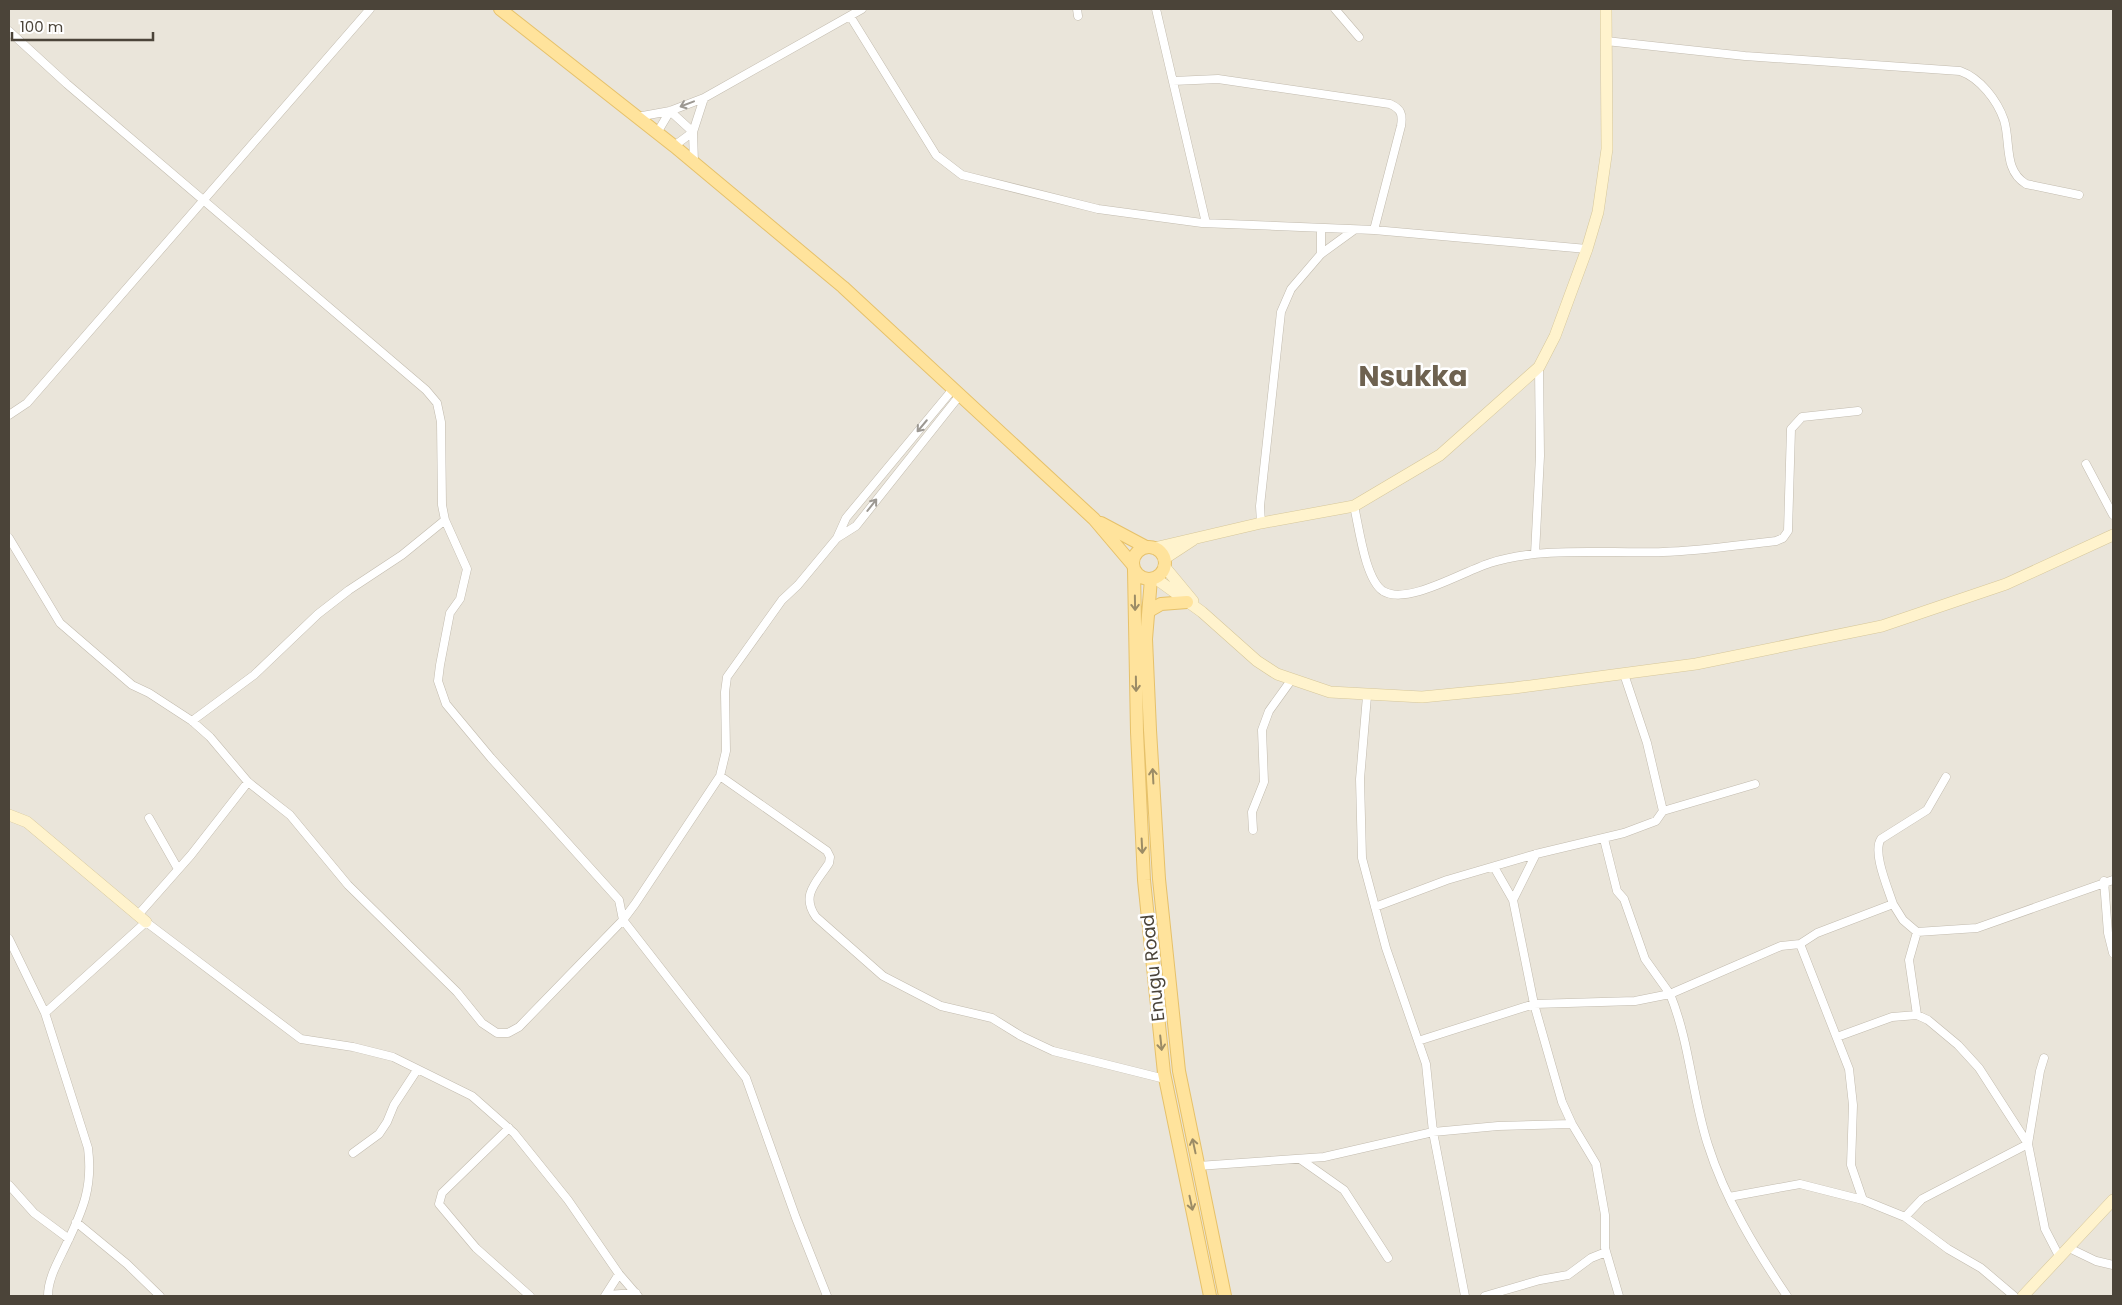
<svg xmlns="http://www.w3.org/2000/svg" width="2122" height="1305" viewBox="0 0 2122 1305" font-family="Poppins,sans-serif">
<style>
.residential{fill:#eae5da}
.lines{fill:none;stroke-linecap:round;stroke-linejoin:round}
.street-casing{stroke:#c2bbae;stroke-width:9}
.secondary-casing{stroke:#d6c79b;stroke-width:12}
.primary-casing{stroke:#e6c16a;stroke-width:14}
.street{stroke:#fff;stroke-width:8}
.secondary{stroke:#fff3cd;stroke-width:11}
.primary{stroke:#ffe39c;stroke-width:12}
.oneway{stroke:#9c9892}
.oneway2{stroke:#9c8c66}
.labels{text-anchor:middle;stroke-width:5;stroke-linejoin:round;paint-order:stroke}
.street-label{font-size:18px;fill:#4b4439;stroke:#fff}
.town-label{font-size:28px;font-weight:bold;fill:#6e6250;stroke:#fff}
</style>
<rect width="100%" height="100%" fill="#f6f3ec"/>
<path class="residential" d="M 9,9 L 2113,9 L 2113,1296 L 9,1296 Z"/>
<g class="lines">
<g class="street-casing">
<path id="street" d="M 1077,9 L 1078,16
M 1156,9 L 1206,223
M 1335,9 L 1359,37
M 850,16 L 936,155 L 962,175 L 1098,209 L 1202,223 L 1374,230 L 1587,249
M 9,31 L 67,84 L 426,390 L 437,403 L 441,422 L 442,505 L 445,520 L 467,569 L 460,599 L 450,613 L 440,665 L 438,681 L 446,704 L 491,758 L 619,900 L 623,920 L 746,1078 L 796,1218 L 827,1296
M 1606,41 L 1745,56 L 1960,71 C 1980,78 1997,100 2004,120 C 2011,142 2003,170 2026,184 L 2079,195
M 1173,81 L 1218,79 L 1390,104 C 1401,109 1403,114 1401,126 L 1374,230
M 670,111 L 693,132
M 637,117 L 670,111 L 704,98 L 862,9
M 657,133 L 670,111
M 674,146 L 693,132
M 694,163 L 693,132 L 704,98
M 1321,229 L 1321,254
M 9,415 L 27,403 L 370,9
M 2086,464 L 2113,515
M 1354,506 C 1359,527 1365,579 1383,591 C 1407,606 1464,571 1490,563 C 1543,546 1608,554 1663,552 C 1701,551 1739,545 1776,541 L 1783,538 L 1788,531 L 1791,429 L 1802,417 L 1858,411
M 1261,523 L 1260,506 L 1281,312 L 1291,289 L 1321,254 L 1354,230
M 9,538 L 60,623 L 132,685 L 149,693 L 192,721 L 210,737 L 248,782 L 290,815 L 348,885 L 457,992 L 482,1023 L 497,1033 L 508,1033 L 519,1027 L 623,920 L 635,904 L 720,776 L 726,751 L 725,692 L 727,677 L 782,600 L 798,585 L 837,538 L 856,526 L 960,395
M 837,538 L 846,518 L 953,389
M 1535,554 L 1540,456 L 1539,367
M 1367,696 L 1360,779 L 1362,858 L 1386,948 L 1426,1064 L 1433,1132 L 1465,1296
M 192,721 L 254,675 L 318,614 L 349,590 L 402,555 L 445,520
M 720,776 L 827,851 L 830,857 L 829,863 C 817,882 800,895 816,917 L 883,976 L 941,1006 L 992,1018 L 1021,1036 L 1053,1051 L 1165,1079
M 1663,811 L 1755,784
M 149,818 L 178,869
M 1253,830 L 1252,812 L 1264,782 L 1262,730 L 1269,711 L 1292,679
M 1604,839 L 1617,891 L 1624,899 L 1645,959 L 1670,994 L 1781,946 L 1800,944 L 1849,1069 L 1853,1105 L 1851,1165 L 1863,1200
M 1494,867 L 1513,900 L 1534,1004 L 1562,1102 L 1572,1124 L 1596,1164 L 1605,1215 L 1605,1248 L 1619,1296
M 2104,881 L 2108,933 L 2113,953
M 1513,900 L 1536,854
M 1893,904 C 1888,888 1872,852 1881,839 L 1927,810 L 1946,777
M 1375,907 L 1447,880 L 1536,854 L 1624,833 L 1656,821 L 1663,811 L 1647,743 L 1624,674
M 138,915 L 191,855 L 248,782
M 1917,932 L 1977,928 L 2113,880
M 9,939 L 45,1013 L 88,1148 C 93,1187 83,1210 66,1245 C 58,1262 48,1278 48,1296
M 1800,944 L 1817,933 L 1893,904 L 1903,920 L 1917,932 L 1909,960 L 1917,1015
M 45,1013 L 146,922 L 301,1039 L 353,1047 L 393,1057 L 472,1096 L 514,1133 L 568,1200 L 619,1274 L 638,1296
M 1837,1037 L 1892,1017 L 1917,1015 L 1928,1020 L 1958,1045 L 1979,1068 L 2028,1144 L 2045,1229 L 2060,1258
M 1418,1041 L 1534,1004 L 1635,1001 L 1670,994 C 1690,1043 1692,1096 1708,1145 C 1725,1199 1756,1250 1787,1296
M 509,1128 L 442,1193 L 439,1204 L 476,1248 L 530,1296
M 353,1153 L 379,1134 L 387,1122 L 394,1105 L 417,1070
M 1300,1159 L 1344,1190 L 1388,1258
M 1198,1166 L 1324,1157 L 1433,1132 L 1498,1126 L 1572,1124
M 9,1185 L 34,1213 L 69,1239
M 1729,1197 L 1800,1184 L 1863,1200 L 1905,1217 L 1948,1249 L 1981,1268 L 2014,1296
M 1905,1217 L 1922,1199 L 2028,1144 L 2040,1071 L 2044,1058
M 76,1222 L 127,1264 L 160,1296
M 2069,1248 L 2096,1261 L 2113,1265
M 607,1295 L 636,1293
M 605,1296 L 619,1274
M 1485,1296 L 1540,1280 L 1568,1275 L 1591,1258 L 1606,1252"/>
</g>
<g class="secondary-casing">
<path id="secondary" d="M 1154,548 L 1261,523 L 1354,506 L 1440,455 L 1539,367 L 1555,336 L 1587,249 L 1598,212 L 1607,149 L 1606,9
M 1164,559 L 1193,540
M 1164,566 L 1193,601
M 1155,578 L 1202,612 L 1257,661 L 1277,674 L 1330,692 L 1422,697 L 1514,688 L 1696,664 L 1882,626 L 2006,584 L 2113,535
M 9,815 L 27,822 L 146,922
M 2023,1296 L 2113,1200"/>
</g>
<g class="primary-casing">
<path id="primary" d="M 500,9 L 674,146 L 843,287 L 1094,519 L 1133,565
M 1101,523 L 1146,547
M1133 563a16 16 0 1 1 32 0a16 16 0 1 1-32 0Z
M 1134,570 L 1137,732 L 1144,880 L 1164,1073 L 1210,1296
M 1151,579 L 1146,639 L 1150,730 L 1159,879 L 1179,1071 L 1225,1296
M 1149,611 L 1161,604 L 1187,602"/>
</g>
<use href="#street" class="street"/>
<use href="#secondary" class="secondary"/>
<use href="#primary" class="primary"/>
</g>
<defs><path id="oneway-shaft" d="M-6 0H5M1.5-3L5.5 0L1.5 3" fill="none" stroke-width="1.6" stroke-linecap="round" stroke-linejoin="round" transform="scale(1.25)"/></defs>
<g class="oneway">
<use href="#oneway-shaft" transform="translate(687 104) rotate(159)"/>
<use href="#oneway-shaft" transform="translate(922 426) rotate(130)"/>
<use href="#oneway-shaft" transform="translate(872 505) rotate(-52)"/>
</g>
<g class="oneway2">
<use href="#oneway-shaft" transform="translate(1135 603) rotate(89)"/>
<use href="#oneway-shaft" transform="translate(1136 684) rotate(89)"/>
<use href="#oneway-shaft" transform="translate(1153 776) rotate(-93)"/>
<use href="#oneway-shaft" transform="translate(1142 846) rotate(87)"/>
<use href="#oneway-shaft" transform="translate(1161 1043) rotate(84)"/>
<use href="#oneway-shaft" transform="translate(1194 1146) rotate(-102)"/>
<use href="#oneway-shaft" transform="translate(1191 1203) rotate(78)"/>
</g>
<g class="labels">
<g class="street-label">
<text transform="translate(1153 968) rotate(-96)" y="6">Enugu Road</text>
</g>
<g class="town-label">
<text x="1413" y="386">Nsukka</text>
</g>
</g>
<rect width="2122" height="1305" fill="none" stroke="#4b4439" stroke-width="20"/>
<path d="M12 32v8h141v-8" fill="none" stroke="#4b4439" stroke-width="2.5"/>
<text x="20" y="32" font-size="15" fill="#4b4439" stroke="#ffffff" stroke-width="4" paint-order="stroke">100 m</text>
</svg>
